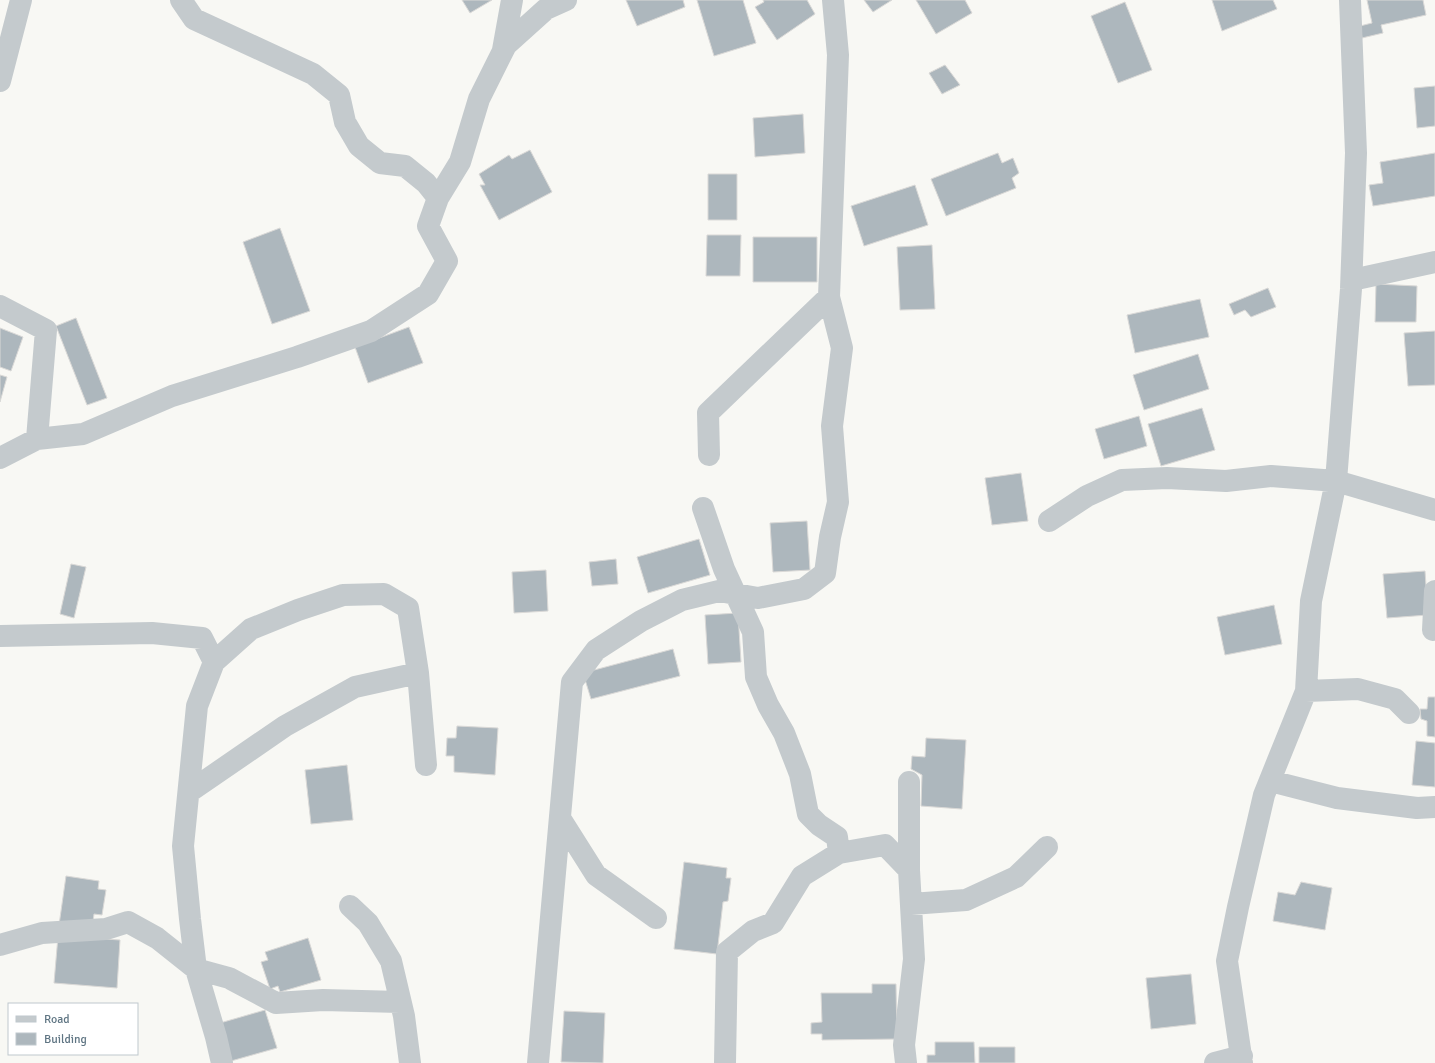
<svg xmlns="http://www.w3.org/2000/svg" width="1435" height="1063" viewBox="0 0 1435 1063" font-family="Signika,sans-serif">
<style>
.building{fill:#adb7bd;stroke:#dad9d7}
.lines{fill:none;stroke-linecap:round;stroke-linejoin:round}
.street{stroke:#c4cacd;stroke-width:22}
</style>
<rect width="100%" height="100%" fill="#f8f8f4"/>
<path class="building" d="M 462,0 L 492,0 L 470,13 Z
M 626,0 L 683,0 L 685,7 L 637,26 Z
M 697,0 L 743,0 L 756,43 L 714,56 Z
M 763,0 L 807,0 L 815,14 L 777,40 L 755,7 L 764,2 Z
M 864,0 L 892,0 L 873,12 Z
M 916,0 L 965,0 L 972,13 L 936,34 Z
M 1212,0 L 1273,0 L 1277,9 L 1222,31 Z
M 1367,0 L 1423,0 L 1426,15 L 1381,25 L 1383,33 L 1362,38 L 1360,26 L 1372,23 Z
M 1125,2 L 1152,70 L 1118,83 L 1091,16 Z
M 945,65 L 960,85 L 942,94 L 929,73 Z
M 1435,86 L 1435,126 L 1417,128 L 1414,88 Z
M 803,114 L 805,153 L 755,157 L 753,118 Z
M 530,150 L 552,192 L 499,220 L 480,185 L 485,185 L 479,174 L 509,155 L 512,159 Z
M 998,153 L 1002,163 L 1013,158 L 1019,173 L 1012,178 L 1016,188 L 946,216 L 931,179 Z
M 1435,153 L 1435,196 L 1373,206 L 1369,185 L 1383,183 L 1380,162 Z
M 708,174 L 737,174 L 737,220 L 708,220 Z
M 915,185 L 928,225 L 864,246 L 851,206 Z
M 280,228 L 310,311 L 272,324 L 243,242 Z
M 707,235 L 741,235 L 740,276 L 706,276 Z
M 753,237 L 817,237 L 817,282 L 753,282 Z
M 932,245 L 935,309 L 900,310 L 897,247 Z
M 1376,284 L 1417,286 L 1416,322 L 1375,322 Z
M 1268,288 L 1276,307 L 1251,317 L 1245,310 L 1234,315 L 1229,304 Z
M 1200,299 L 1209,337 L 1135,353 L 1127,315 Z
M 76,318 L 107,398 L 87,405 L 56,326 Z
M 409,327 L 423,363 L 368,383 L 355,347 Z
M 0,328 L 23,337 L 11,371 L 0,367 Z
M 1435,331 L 1435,385 L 1408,386 L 1404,333 Z
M 1198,354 L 1209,389 L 1144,410 L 1133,375 Z
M 0,375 L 7,377 L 0,402 Z
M 1202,408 L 1215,450 L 1161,466 L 1148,424 Z
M 1139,416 L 1147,446 L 1104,459 L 1095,429 Z
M 1021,473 L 1028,521 L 992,525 L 985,478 Z
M 807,521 L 810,570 L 773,572 L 770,523 Z
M 699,539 L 710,575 L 648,593 L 637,557 Z
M 616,559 L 618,584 L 592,586 L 589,562 Z
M 71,564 L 86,567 L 74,618 L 60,614 Z
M 546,570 L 548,611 L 514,613 L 512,572 Z
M 1425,571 L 1428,615 L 1387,618 L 1383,574 Z
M 1274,605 L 1282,644 L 1225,655 L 1217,617 Z
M 738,613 L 741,662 L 708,664 L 705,615 Z
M 673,649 L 680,676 L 591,699 L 583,673 Z
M 1428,697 L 1435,697 L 1435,737 L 1427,736 L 1427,721 L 1421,719 L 1420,709 L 1427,709 Z
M 457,726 L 498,728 L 495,775 L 454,772 L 454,756 L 446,756 L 447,738 L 456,738 Z
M 926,738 L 966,740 L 962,809 L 921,806 L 922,775 L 911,769 L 912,756 L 925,757 Z
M 1416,741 L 1435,743 L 1435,787 L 1412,785 Z
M 347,765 L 353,820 L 311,824 L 305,770 Z
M 684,862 L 727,868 L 726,878 L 731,878 L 728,901 L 723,902 L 717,954 L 674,949 Z
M 66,876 L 99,881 L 98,889 L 106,890 L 102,915 L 94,914 L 92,929 L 59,925 Z
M 1301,882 L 1332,888 L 1325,930 L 1273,921 L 1278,892 L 1295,895 Z
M 58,936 L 120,940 L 117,988 L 54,983 Z
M 308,938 L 321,980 L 280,992 L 278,986 L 270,989 L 261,962 L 268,960 L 265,952 Z
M 1191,974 L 1196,1024 L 1151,1029 L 1146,978 Z
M 872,984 L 896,984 L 897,1039 L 822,1040 L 822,1034 L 811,1034 L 811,1023 L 822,1022 L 821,993 L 872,993 Z
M 265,1010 L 277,1048 L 231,1061 L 220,1023 Z
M 564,1011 L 605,1013 L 603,1063 L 561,1062 Z
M 935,1042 L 974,1042 L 975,1063 L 927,1063 L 927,1055 L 935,1055 Z
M 979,1047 L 1015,1047 L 1015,1063 L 979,1063 Z"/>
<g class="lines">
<path class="street" d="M 181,0 L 194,19 L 313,74 L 339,95 L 345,122 L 359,146 L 380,163 L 405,166 L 426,183 L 438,198
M 503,50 L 512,0
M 0,81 L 21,0
M 1352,280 L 1435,262
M 0,306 L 46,330 L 37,439
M 709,455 L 708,413 L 829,297
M 0,458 L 37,439 L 83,434 L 172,396 L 297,357 L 371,331 L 428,294 L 447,261 L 428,226 L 438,198 L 460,162 L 479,99 L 506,45 L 546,9 L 566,0
M 703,508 L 724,569 L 753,632 L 756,677 L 768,705 L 784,733 L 800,774 L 808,814 L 819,825 L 837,837 L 839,853
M 1049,521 L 1087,496 L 1122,480 L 1167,478 L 1226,481 L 1271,476 L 1336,481 L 1435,510
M 1433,630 L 1435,591
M 0,636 L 152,633 L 202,638 L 214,662 L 197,706 L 183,846 L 190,919 L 196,969 L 216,1037 L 222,1063
M 214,662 L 251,629 L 298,610 L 343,595 L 384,594 L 408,608 L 418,673 L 426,765
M 1306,691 L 1358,689 L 1395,699 L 1409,713
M 1270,781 L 1337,798 L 1417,808 L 1435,807
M 189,792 L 285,726 L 355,687 L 418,673
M 560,818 L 596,875 L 656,918
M 911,904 L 966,900 L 1016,877 L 1047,847
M 350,906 L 368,923 L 391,961 L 404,1016 L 410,1063
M 0,945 L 42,933 L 106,929 L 128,922 L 157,938 L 196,969 L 229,978 L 276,1003 L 323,1000 L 400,1002
M 538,1063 L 572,682 L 596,650 L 641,621 L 682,600 L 719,591 L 758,598 L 804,589 L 825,573 L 830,537 L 838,502 L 832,426 L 842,348 L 829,297 L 838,55 L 833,0
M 725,1063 L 727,952 L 753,931 L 773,923 L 802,876 L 839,853 L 885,845 L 909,870
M 906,1063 L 904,1045 L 914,959 L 909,870 L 909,782
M 1215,1063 L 1242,1056
M 1242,1063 L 1227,961 L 1238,907 L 1264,795 L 1306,691 L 1311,601 L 1336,481 L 1351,289 L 1356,153 L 1350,0"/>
</g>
<rect x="8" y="1003" width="130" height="52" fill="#ffffff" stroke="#bfc8cd"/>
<rect x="16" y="1016" width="20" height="6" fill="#c4cacd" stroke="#bfc8cd"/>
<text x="44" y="1023" font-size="12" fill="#5f7583">Road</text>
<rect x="16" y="1033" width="20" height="12" fill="#adb7bd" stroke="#bfc8cd"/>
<text x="44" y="1043" font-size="12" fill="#5f7583">Building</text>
</svg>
